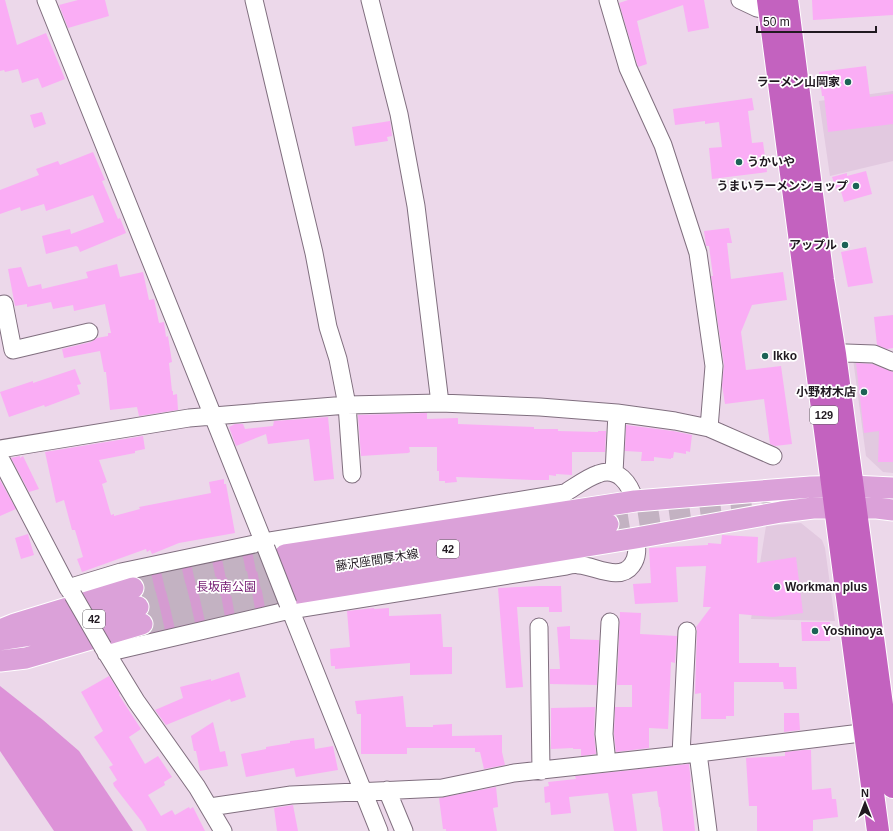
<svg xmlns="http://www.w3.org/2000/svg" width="893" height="831" viewBox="0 0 893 831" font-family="Helvetica,'Noto Sans JP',sans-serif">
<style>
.built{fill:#e2c9e0}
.green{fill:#d59bd1}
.forest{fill:#dd92d8}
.building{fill:#faadf5}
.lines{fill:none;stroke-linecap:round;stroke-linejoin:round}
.major-tunnel{stroke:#c3b2c2;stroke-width:21;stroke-dasharray:21 10;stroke-linecap:butt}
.minor-casing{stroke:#806f7f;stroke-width:19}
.major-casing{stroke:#fff;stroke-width:23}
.highway-casing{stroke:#fff;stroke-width:24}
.minor{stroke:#fff;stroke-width:17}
.major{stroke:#dba1d9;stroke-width:21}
.highway{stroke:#c362bf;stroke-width:22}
.minor-bridge-casing{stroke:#806f7f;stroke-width:19;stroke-linecap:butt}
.minor-bridge{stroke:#fff;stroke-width:17}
.poi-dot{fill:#1c6356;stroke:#fff;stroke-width:1.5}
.labels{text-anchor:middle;stroke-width:3.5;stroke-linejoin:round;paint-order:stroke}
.shield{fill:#fff;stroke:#635e63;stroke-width:1}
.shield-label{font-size:11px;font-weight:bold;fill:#201920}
.poi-label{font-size:12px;font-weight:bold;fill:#201920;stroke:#fff;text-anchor:end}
.street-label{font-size:12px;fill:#201920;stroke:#fff}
.park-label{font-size:12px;fill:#741c72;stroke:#fff}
</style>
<rect width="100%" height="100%" fill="#ecd8ea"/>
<path class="built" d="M 893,91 L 893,161 L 830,176 L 819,101 Z
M 853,359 L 893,365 L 893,473 L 883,472 L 866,456 Z
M 801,523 L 822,540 L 825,548 L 835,621 L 751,619 L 766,526 Z"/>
<path class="green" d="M 252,550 L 275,607 L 147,635 L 134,578 Z"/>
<path class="forest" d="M 0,686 L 43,720 L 79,751 L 133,831 L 54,831 L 0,751 Z"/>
<path class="building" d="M 0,0 L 5,0 L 17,45 L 46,33 L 65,79 L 42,88 L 38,78 L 22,83 L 18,69 L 5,72 L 4,70 L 0,71 Z
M 78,0 L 105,0 L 109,16 L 68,28 L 59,5 Z
M 628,0 L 704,0 L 709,28 L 688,32 L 683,5 L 637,21 L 647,64 L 638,67 L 619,3 Z
M 812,0 L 893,0 L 893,15 L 813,20 Z
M 866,66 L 870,97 L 893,94 L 893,124 L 828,132 L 824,96 L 822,96 L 819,72 Z
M 752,98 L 754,110 L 748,111 L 752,143 L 763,142 L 767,172 L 712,179 L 709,148 L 722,147 L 719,122 L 705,124 L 705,121 L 675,125 L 673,109 Z
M 42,112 L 46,124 L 34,128 L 30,115 Z
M 390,121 L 392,136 L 387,137 L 388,141 L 355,146 L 352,127 Z
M 93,152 L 105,180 L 102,181 L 118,219 L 120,218 L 126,233 L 80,252 L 78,247 L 76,246 L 46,254 L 42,236 L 70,229 L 71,234 L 104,222 L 93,195 L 46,211 L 44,204 L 21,211 L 20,207 L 0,214 L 0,190 L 39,175 L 36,169 L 58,161 L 60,165 Z
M 866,171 L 872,194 L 844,202 L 840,188 L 836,189 L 832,177 L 847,173 L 847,176 Z
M 729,228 L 732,243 L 727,243 L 731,279 L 783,272 L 787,300 L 752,305 L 741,332 L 746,370 L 781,366 L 792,444 L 775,446 L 770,444 L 764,399 L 725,404 L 722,385 L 724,365 L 711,276 L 713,276 L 709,246 L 706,246 L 704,231 Z
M 866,247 L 873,283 L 848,287 L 841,252 Z
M 117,264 L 120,277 L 143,272 L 149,300 L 154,299 L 159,323 L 164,322 L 166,337 L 168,336 L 172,362 L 169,363 L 172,391 L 173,391 L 173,395 L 177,394 L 178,410 L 139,416 L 137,407 L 110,410 L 106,372 L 104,372 L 100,351 L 64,358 L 62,349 L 91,342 L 97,338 L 108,336 L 108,333 L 111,333 L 105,304 L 74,311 L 73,305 L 53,309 L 51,302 L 27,307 L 27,304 L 15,306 L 8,269 L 21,267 L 28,287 L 41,284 L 42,289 L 88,278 L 86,272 Z
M 893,315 L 893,348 L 887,349 L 877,345 L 874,317 Z
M 856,363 L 872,364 L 893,372 L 893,462 L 878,462 L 879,431 L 864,433 Z
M 75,369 L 81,384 L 77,385 L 80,394 L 45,407 L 44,405 L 9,417 L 0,392 L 33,381 L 33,383 Z
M 427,413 L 427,419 L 458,418 L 458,424 L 534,427 L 534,429 L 558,429 L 558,431 L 598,432 L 598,431 L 606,431 L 605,452 L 572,452 L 572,475 L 556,474 L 556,476 L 549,475 L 549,480 L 533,480 L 456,477 L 457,482 L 445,483 L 445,481 L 439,481 L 439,471 L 437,471 L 437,447 L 409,447 L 410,452 L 408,453 L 361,456 L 358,415 Z
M 328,417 L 334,479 L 314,481 L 309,439 L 268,444 L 266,434 L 236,446 L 229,427 L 235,424 L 243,424 L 245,429 L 273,426 L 274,421 Z
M 626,425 L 673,431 L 692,435 L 690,452 L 686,451 L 686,454 L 674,452 L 673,458 L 671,458 L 671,459 L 654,457 L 654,461 L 641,461 L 642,452 L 625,451 Z
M 143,436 L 145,449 L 135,451 L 135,453 L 99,460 L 107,482 L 102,484 L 111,515 L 114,514 L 114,516 L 140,509 L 139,507 L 211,493 L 209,482 L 224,479 L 224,484 L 226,484 L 235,533 L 179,543 L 152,554 L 150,550 L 147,552 L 146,549 L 82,572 L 77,559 L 83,557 L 75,530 L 72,530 L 64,500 L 56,503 L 45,452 Z
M 20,456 L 20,458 L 23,456 L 39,489 L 29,492 L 11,458 Z
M 0,480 L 16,509 L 0,516 Z
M 28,534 L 34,555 L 21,559 L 15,538 Z
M 722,535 L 758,537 L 757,563 L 796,557 L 803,613 L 773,617 L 739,614 L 739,663 L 779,663 L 779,667 L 796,667 L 797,689 L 784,689 L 783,682 L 734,682 L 734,716 L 726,716 L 726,719 L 701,719 L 701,693 L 695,694 L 697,631 L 696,627 L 711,607 L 703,607 L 706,566 L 676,567 L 678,602 L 635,604 L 633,584 L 651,583 L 649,548 L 708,545 L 708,543 L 721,544 Z
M 539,586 L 561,586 L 562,612 L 549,612 L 549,607 L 517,607 L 523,687 L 506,688 L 498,588 Z
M 374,608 L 374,609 L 389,608 L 389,616 L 441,614 L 443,647 L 452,647 L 452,674 L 410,675 L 410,663 L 335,669 L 335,666 L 331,666 L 330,649 L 350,647 L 347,611 Z
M 620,612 L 641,613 L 640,634 L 677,636 L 675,663 L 671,662 L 668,729 L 649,728 L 649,748 L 616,752 L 614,734 L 615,707 L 632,707 L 632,685 L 617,685 Z
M 801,622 L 830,622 L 830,641 L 802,641 Z
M 570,626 L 570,639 L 599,640 L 597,685 L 550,684 L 550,669 L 560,669 L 557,627 Z
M 239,672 L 246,697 L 231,702 L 230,699 L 166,725 L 155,710 L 183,698 L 180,687 L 211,679 L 211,681 Z
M 109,676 L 120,694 L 119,695 L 141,729 L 129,737 L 145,764 L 158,756 L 172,777 L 164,782 L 165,785 L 148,795 L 161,816 L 172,810 L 175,815 L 189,807 L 190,809 L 193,807 L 205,831 L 147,831 L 142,822 L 114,786 L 113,783 L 117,780 L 109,767 L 113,765 L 94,737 L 103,731 L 81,692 Z
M 403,696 L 406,727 L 433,727 L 433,725 L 452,724 L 452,736 L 502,735 L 502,752 L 505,765 L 484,769 L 480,752 L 475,752 L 475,748 L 407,748 L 407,754 L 361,754 L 361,714 L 357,714 L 355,701 Z
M 595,707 L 594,734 L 596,754 L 581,756 L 581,749 L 573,749 L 573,748 L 551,749 L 551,708 Z
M 784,713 L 799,713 L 800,730 L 784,732 Z
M 213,722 L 220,752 L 225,751 L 228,766 L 200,771 L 196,751 L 194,751 L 191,736 Z
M 314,738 L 315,749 L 333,746 L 338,770 L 296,777 L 294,768 L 246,777 L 241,754 L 266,749 L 266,747 L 290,743 L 290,741 Z
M 803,750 L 811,750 L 812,790 L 831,788 L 832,799 L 836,799 L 838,817 L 813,820 L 813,831 L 757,831 L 757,806 L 749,806 L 746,758 L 785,756 L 785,752 Z
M 689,764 L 691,782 L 690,782 L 695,831 L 663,831 L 660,807 L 659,807 L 657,791 L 632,794 L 637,831 L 614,831 L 608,793 L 569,797 L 571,813 L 551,815 L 550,802 L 545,803 L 544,787 L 549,786 L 548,782 L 576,779 L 575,776 Z
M 496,787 L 498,807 L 493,808 L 497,831 L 446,831 L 446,829 L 443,829 L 439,798 Z
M 293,805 L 298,831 L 277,831 L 274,808 Z"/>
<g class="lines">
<path class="major-tunnel" d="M 608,524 C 677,513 745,503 814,499
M 133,588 L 201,572 L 285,555
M 138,607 L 204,590 L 288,574
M 142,624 L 208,609 L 292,594"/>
<g class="minor-casing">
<path id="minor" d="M 46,0 L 266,548
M 254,0 L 314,253 L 328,327 L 338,359 L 347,405 L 352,474
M 370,0 L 399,114 L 416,206 L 440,403
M 740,0 L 757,8 L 770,11
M 0,305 L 4,304 L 13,350 L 89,332
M 835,354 L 846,353 L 874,354 L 893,362
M 709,428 L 773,456
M 0,449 L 189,418 L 347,405 L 440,403 L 540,407 L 617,413 L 675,421 L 709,428 L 714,366 L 698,253 L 663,145 L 628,68 L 608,0
M 0,458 L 68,588 L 73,595
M 614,473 L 617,413
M 68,588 L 121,572 L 264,542 L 565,493 C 575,487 586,478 598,474 C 618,466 630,484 635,501
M 288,604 L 379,831
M 539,627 L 541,771
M 103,647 L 136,701 L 197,787 L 223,831
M 106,653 L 290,610 L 566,566 C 570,565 575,564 579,565 C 595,566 620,582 632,565 C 638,557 637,548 636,538
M 698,753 L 708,831
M 681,755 L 687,631
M 607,763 L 604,734 L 610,622
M 387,790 L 404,831
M 210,807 L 291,795 L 442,788 L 514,773 L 698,753 L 877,731"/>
</g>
<g class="major-casing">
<path id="major" d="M 285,555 L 635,501 L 811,487 L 852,486 L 893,488
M 288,574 L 608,524
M 292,594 L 636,538 L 781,512 L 813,508 L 877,508 L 893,510
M 0,630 L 15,624 L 133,588
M 0,640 L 51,632 L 138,607
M 0,661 L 26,658 L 142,624"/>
</g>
<g class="highway-casing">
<path id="highway" d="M 768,0 L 878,831
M 787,0 L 823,280 L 835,354 L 893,787"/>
</g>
<use href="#minor" class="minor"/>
<use href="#major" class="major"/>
<use href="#highway" class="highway"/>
<g class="minor-bridge-casing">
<path id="minor-bridge" d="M 266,548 L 288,604
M 73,595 L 103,647"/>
</g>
<use href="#minor-bridge" class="minor-bridge"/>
</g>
<g class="poi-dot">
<circle cx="848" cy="82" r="4"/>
<circle cx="739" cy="162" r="4"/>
<circle cx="856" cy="186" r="4"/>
<circle cx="845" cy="245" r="4"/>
<circle cx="765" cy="356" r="4"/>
<circle cx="864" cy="392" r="4"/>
<circle cx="777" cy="587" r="4"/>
<circle cx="815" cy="631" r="4"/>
</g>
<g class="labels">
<g class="shield">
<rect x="810" y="406" width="28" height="18" rx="3"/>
<rect x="437" y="540" width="22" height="18" rx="3"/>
<rect x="83" y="610" width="22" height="18" rx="3"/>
</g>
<g class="shield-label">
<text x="824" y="419">129</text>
<text x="448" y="553">42</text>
<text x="94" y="623">42</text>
</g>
<g class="poi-label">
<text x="840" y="86">ラーメン山岡家</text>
<text x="747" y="166" text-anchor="start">うかいや</text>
<text x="848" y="190">うまいラーメンショップ</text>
<text x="837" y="249">アップル</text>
<text x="773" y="360" text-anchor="start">Ikko</text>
<text x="856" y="396">小野材木店</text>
<text x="785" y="591" text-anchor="start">Workman plus</text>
<text x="823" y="635" text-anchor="start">Yoshinoya</text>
</g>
<g class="street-label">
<text transform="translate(377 560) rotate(-9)" y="4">藤沢座間厚木線</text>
</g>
<g class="park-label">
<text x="226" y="591">長坂南公園</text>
</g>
</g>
<g transform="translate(865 803)" stroke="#ffffff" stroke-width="3" paint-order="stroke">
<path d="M0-3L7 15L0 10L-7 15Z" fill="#201920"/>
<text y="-6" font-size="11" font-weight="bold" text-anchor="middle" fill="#201920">N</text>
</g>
<path d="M757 26v6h119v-6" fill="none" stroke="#201920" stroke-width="2"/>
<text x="763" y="26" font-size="12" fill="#201920" stroke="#ffffff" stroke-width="3" paint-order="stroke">50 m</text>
</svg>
